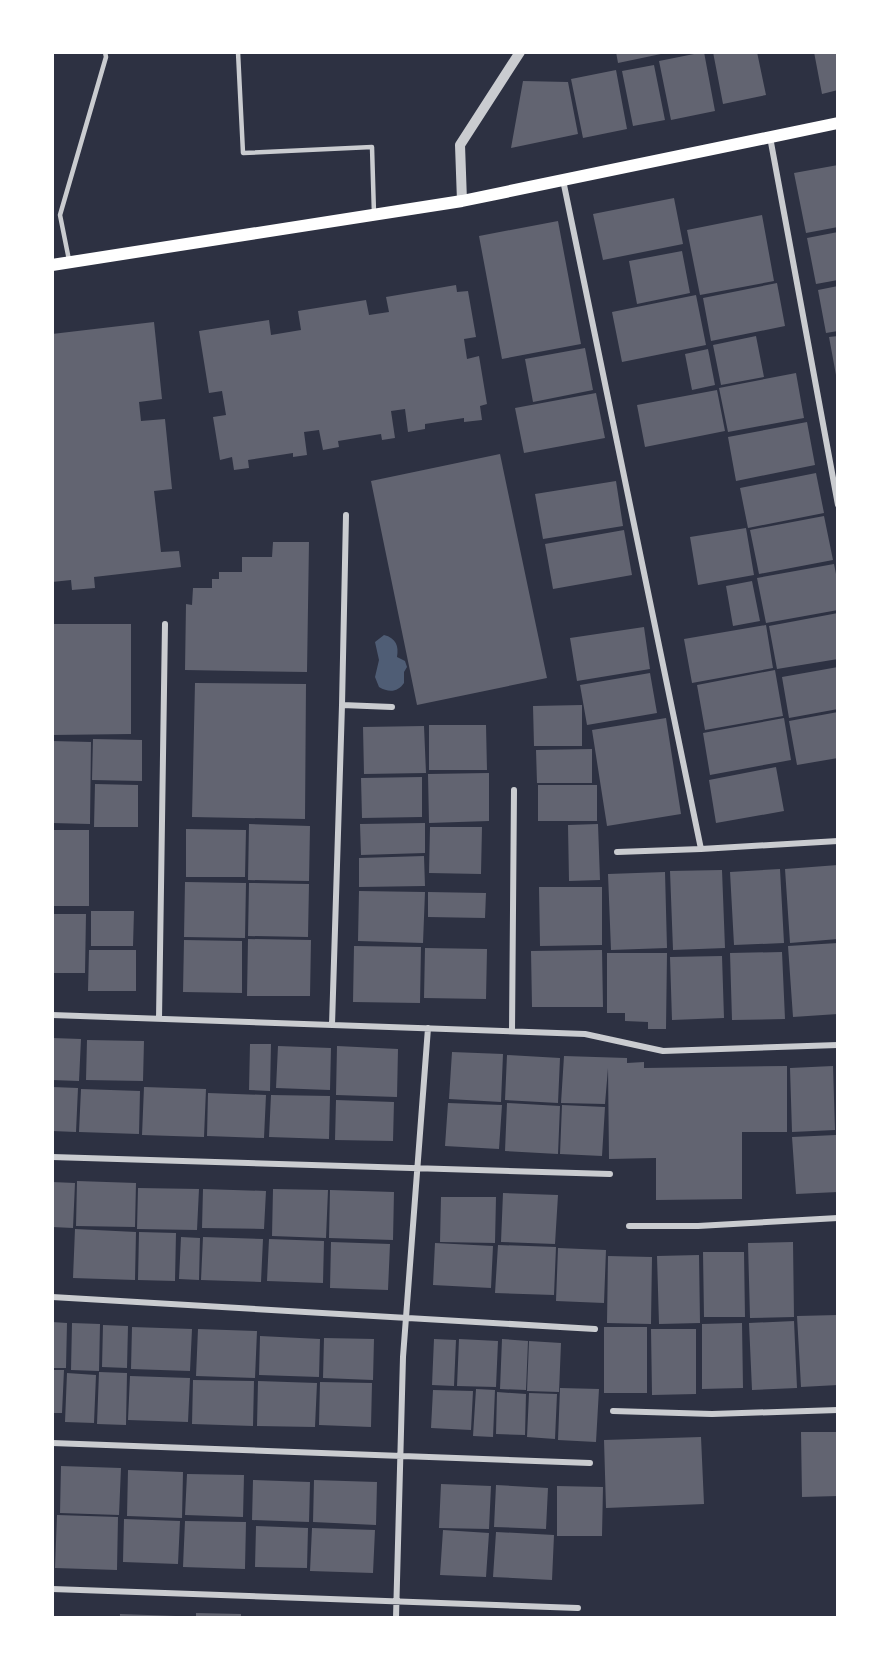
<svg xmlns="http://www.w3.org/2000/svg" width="890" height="1670" viewBox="0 0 890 1670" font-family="'Work Sans',sans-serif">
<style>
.water{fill:#4f5d75}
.building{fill:#626471}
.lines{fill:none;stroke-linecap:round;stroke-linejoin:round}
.service{stroke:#caccd0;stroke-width:4.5}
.minor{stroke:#caccd0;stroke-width:6}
.tertiary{stroke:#caccd0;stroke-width:10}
.secondary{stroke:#fff;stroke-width:12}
</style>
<rect width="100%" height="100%" fill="#2d3142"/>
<path class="water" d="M 384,635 C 396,638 399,646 397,657 L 405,661 L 407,667 L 404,672 L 404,683 C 398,692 389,693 379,687 L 375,677 L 379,660 L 375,642 Z"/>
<path class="building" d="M 616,52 L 661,52 L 661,54 L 618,63 Z
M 704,52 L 715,111 L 671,120 L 659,61 Z
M 713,52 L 757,52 L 766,95 L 723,104 Z
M 814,52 L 838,52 L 838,90 L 822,94 Z
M 654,65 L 665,120 L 633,126 L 622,71 Z
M 616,70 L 627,129 L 583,138 L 571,79 Z
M 523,81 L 568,82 L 578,134 L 511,148 Z
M 838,165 L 838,227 L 806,233 L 794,173 Z
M 674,198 L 683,244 L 603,260 L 593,214 Z
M 762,215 L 774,281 L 700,295 L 687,230 Z
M 558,221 L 581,344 L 502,359 L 479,236 Z
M 838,232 L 838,280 L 816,284 L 807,238 Z
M 682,251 L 690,293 L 637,304 L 629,261 Z
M 777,283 L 785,326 L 711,341 L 703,298 Z
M 456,285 L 457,292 L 468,291 L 476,337 L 464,339 L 467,359 L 479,356 L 487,404 L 480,406 L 482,420 L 464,422 L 464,418 L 425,424 L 425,429 L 408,432 L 405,409 L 391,411 L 395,438 L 382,440 L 381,434 L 338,441 L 339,447 L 323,450 L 319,430 L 304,432 L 307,455 L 293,457 L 293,453 L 248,460 L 249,468 L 234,470 L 232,457 L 220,460 L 213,417 L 226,415 L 222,391 L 209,393 L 199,331 L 269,320 L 271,335 L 301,330 L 298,311 L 366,300 L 369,315 L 389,312 L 386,297 Z
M 838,286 L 838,331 L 826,333 L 818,290 Z
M 696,295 L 706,345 L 622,362 L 612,312 Z
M 154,322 L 162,399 L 139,402 L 141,421 L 165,419 L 172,489 L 154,491 L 161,552 L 179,551 L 181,567 L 94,577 L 95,588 L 72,590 L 71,580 L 52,582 L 52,334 Z
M 756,336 L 764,377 L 721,385 L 713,345 Z
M 838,336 L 838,375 L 836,375 L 829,337 Z
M 585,348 L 593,390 L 533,402 L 525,359 Z
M 708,349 L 715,385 L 692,390 L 685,354 Z
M 796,373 L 804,418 L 728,432 L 719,388 Z
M 717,390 L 725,431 L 645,447 L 637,405 Z
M 596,393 L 605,438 L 524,453 L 515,408 Z
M 807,422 L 815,465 L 736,481 L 728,437 Z
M 500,454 L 547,678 L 417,705 L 371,481 Z
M 816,473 L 824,513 L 748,528 L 740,488 Z
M 616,481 L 623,526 L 543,539 L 535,494 Z
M 824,516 L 833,560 L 759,574 L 750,530 Z
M 746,528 L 754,575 L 698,585 L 690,537 Z
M 624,530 L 632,575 L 553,589 L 545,544 Z
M 273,542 L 309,542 L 307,672 L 185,670 L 186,604 L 192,605 L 193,588 L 212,588 L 212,579 L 219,579 L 219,572 L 242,572 L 242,557 L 272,557 Z
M 834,564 L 838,584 L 838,610 L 766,623 L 757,578 Z
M 752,581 L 760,621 L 733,626 L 726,586 Z
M 838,613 L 838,659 L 777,669 L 769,626 Z
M 52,624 L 131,624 L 131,734 L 52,735 Z
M 766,625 L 773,668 L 692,683 L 684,639 Z
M 644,627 L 650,669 L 577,681 L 570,638 Z
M 838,667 L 838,709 L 789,718 L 782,677 Z
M 775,670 L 783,716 L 705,730 L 697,685 Z
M 650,673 L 657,713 L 587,725 L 580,685 Z
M 195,683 L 306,684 L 305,819 L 192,817 Z
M 582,705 L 582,746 L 534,746 L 533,706 Z
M 838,712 L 838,758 L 797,765 L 789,721 Z
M 666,718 L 681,814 L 607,826 L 592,730 Z
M 784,718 L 791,760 L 710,775 L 703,733 Z
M 429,725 L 486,725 L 487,770 L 429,770 Z
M 424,726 L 426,773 L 364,774 L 363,727 Z
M 93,739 L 142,740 L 142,781 L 92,780 Z
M 52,741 L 91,742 L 90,824 L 52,823 Z
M 592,749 L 592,783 L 537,783 L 536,750 Z
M 776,767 L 784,811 L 716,823 L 709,780 Z
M 489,773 L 489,821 L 429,823 L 428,774 Z
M 422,777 L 422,817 L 362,818 L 361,778 Z
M 95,784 L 138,785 L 138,827 L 94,827 Z
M 538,785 L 597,785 L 597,821 L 538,821 Z
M 425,823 L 425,853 L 361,855 L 360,824 Z
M 249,824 L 310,826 L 309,881 L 248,880 Z
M 598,824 L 600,880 L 569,881 L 568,825 Z
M 430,827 L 482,827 L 481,874 L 429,873 Z
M 186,829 L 246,830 L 245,877 L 186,877 Z
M 52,830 L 89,830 L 89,906 L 52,906 Z
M 424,856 L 425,886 L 359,887 L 359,858 Z
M 838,865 L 838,939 L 790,943 L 785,869 Z
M 780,869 L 784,943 L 734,945 L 730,872 Z
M 722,870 L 725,948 L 673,950 L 670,871 Z
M 665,872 L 667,948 L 611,950 L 608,874 Z
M 185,882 L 246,883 L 245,938 L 184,937 Z
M 249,883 L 309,884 L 308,937 L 248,936 Z
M 539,887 L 602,887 L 602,945 L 540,946 Z
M 359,891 L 425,892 L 423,943 L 358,941 Z
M 428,892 L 486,893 L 485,918 L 428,917 Z
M 91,911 L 134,911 L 133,946 L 91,946 Z
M 52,914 L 86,914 L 85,973 L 52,973 Z
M 248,939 L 311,940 L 310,996 L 247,996 Z
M 184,940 L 242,941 L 242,993 L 183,992 Z
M 838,943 L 838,1014 L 793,1017 L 788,946 Z
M 354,946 L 421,947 L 420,1003 L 353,1002 Z
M 425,948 L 487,949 L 486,999 L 424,998 Z
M 89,950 L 136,950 L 136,991 L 88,991 Z
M 602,950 L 603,1007 L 532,1007 L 531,951 Z
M 782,952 L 785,1019 L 732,1020 L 730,953 Z
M 607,953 L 667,953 L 666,1029 L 648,1029 L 648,1022 L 625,1021 L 625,1013 L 607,1013 Z
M 722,956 L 724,1018 L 672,1020 L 670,957 Z
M 52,1038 L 81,1039 L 79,1081 L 52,1080 Z
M 87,1040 L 144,1041 L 143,1081 L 86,1080 Z
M 250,1044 L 271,1044 L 270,1091 L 249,1090 Z
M 278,1046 L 331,1048 L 330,1090 L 276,1088 Z
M 337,1046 L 398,1049 L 397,1097 L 336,1095 Z
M 452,1052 L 503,1054 L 501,1102 L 449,1099 Z
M 507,1055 L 560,1058 L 558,1103 L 505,1100 Z
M 564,1056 L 627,1058 L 627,1063 L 644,1062 L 644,1068 L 787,1066 L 787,1132 L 742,1132 L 742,1199 L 656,1200 L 656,1158 L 609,1159 L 608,1068 L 605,1104 L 561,1103 Z
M 833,1066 L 835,1130 L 792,1132 L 790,1068 Z
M 52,1087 L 78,1088 L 76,1132 L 52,1131 Z
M 144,1087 L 206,1089 L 204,1137 L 142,1135 Z
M 81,1089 L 140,1091 L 139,1134 L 79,1132 Z
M 208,1093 L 266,1095 L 264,1138 L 207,1136 Z
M 271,1095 L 330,1096 L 329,1139 L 269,1137 Z
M 336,1100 L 394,1102 L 393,1141 L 335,1140 Z
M 448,1103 L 502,1105 L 499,1149 L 445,1146 Z
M 507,1103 L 560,1106 L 558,1154 L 505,1151 Z
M 562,1105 L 605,1107 L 602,1156 L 560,1154 Z
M 836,1135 L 838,1192 L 796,1194 L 792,1137 Z
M 77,1181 L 136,1183 L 135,1227 L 76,1226 Z
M 52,1182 L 75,1183 L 73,1228 L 52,1227 Z
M 138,1188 L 199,1189 L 197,1230 L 137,1229 Z
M 203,1189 L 266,1191 L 264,1229 L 202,1228 Z
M 273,1189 L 328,1190 L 326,1238 L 272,1236 Z
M 330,1190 L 394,1192 L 393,1240 L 329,1238 Z
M 503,1193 L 558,1195 L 555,1244 L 501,1242 Z
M 441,1197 L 496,1197 L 495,1243 L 440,1242 Z
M 75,1229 L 136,1232 L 135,1280 L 73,1278 Z
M 139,1232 L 176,1233 L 175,1281 L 138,1280 Z
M 181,1237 L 200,1238 L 199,1280 L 179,1279 Z
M 203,1237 L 263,1239 L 261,1282 L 201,1280 Z
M 269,1239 L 324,1241 L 323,1283 L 267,1281 Z
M 331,1242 L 390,1244 L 388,1290 L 330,1288 Z
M 793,1242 L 794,1317 L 750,1318 L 748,1243 Z
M 435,1243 L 493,1246 L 491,1288 L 433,1285 Z
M 498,1245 L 556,1247 L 554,1295 L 495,1293 Z
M 558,1248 L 606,1250 L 604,1303 L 556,1301 Z
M 703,1252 L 744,1252 L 745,1317 L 704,1317 Z
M 699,1255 L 700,1323 L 659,1324 L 657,1256 Z
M 608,1256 L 652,1257 L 651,1324 L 607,1323 Z
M 838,1315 L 838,1385 L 801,1387 L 797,1316 Z
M 794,1321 L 797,1388 L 752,1390 L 749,1323 Z
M 52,1322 L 67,1323 L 66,1368 L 52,1368 Z
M 72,1323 L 100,1324 L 99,1371 L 71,1370 Z
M 742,1323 L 743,1388 L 702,1389 L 702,1324 Z
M 103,1325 L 128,1326 L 127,1368 L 102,1367 Z
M 132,1327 L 192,1329 L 190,1371 L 131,1369 Z
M 604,1327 L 647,1327 L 647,1393 L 604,1393 Z
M 198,1329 L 257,1331 L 255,1378 L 196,1376 Z
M 651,1329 L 696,1329 L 696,1394 L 652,1395 Z
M 260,1336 L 320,1339 L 319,1377 L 259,1375 Z
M 324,1338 L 374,1339 L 373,1380 L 323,1378 Z
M 434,1339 L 456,1340 L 454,1386 L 432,1385 Z
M 459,1339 L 498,1341 L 496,1387 L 457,1386 Z
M 502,1339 L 528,1341 L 526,1390 L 500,1389 Z
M 529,1341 L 561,1343 L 559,1392 L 527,1391 Z
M 52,1370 L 64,1370 L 62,1413 L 52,1413 Z
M 99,1372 L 127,1373 L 126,1425 L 97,1424 Z
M 67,1373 L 96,1375 L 94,1423 L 65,1422 Z
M 130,1376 L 190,1378 L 188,1422 L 128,1420 Z
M 193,1380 L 254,1381 L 253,1426 L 192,1424 Z
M 258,1381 L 317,1383 L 315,1427 L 257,1426 Z
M 320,1382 L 372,1383 L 371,1427 L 319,1425 Z
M 560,1388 L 599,1389 L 596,1442 L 558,1440 Z
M 476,1389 L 495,1390 L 493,1437 L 473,1436 Z
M 433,1390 L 473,1391 L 471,1430 L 431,1428 Z
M 497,1392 L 526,1394 L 525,1435 L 496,1434 Z
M 529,1393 L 557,1394 L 555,1439 L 527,1437 Z
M 801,1432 L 838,1432 L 838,1496 L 802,1497 Z
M 701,1437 L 704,1504 L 606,1508 L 604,1440 Z
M 61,1466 L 121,1468 L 119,1515 L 60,1513 Z
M 128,1470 L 183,1472 L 182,1518 L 127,1516 Z
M 187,1474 L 244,1475 L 243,1517 L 185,1515 Z
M 253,1480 L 310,1482 L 309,1522 L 252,1520 Z
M 314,1480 L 377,1482 L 376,1525 L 313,1522 Z
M 441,1484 L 491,1486 L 489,1529 L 439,1528 Z
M 496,1485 L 548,1488 L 546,1529 L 494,1527 Z
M 557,1486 L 603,1487 L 602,1536 L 557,1536 Z
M 57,1515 L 118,1517 L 117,1570 L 55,1568 Z
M 124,1519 L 180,1521 L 178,1564 L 123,1562 Z
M 185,1521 L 246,1522 L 245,1569 L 183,1567 Z
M 256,1526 L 308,1528 L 307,1568 L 255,1567 Z
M 312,1528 L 375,1530 L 373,1573 L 310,1571 Z
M 443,1530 L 489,1533 L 486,1577 L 440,1575 Z
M 496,1532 L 554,1535 L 552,1580 L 493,1577 Z
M 196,1613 L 241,1614 L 241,1618 L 196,1618 Z
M 120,1614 L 176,1616 L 176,1618 L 120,1618 Z"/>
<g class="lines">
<path class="service" d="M 238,52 L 243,153 L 372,147 L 374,214
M 69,260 L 60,215 L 106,57 L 105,52"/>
<path class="minor" d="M 770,137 L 838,505
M 563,180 L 701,849 L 838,841
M 342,705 L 392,707
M 617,852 L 701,849
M 52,1015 L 585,1034 L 663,1051 L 838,1045
M 159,1019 L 165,624
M 332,1025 L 342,705 L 346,515
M 512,1031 L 514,790
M 52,1157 L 610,1174
M 629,1226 L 698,1226 L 838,1218
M 52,1297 L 595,1329
M 613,1411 L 712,1414 L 838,1410
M 52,1443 L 590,1463
M 52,1589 L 578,1608
M 396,1618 L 403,1357 L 428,1028"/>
<path class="tertiary" d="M 462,201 L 460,145 L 520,52"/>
<path class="secondary" d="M 52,265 L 462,201 L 838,123"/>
</g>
<rect width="890" height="1670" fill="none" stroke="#ffffff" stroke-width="108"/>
</svg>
